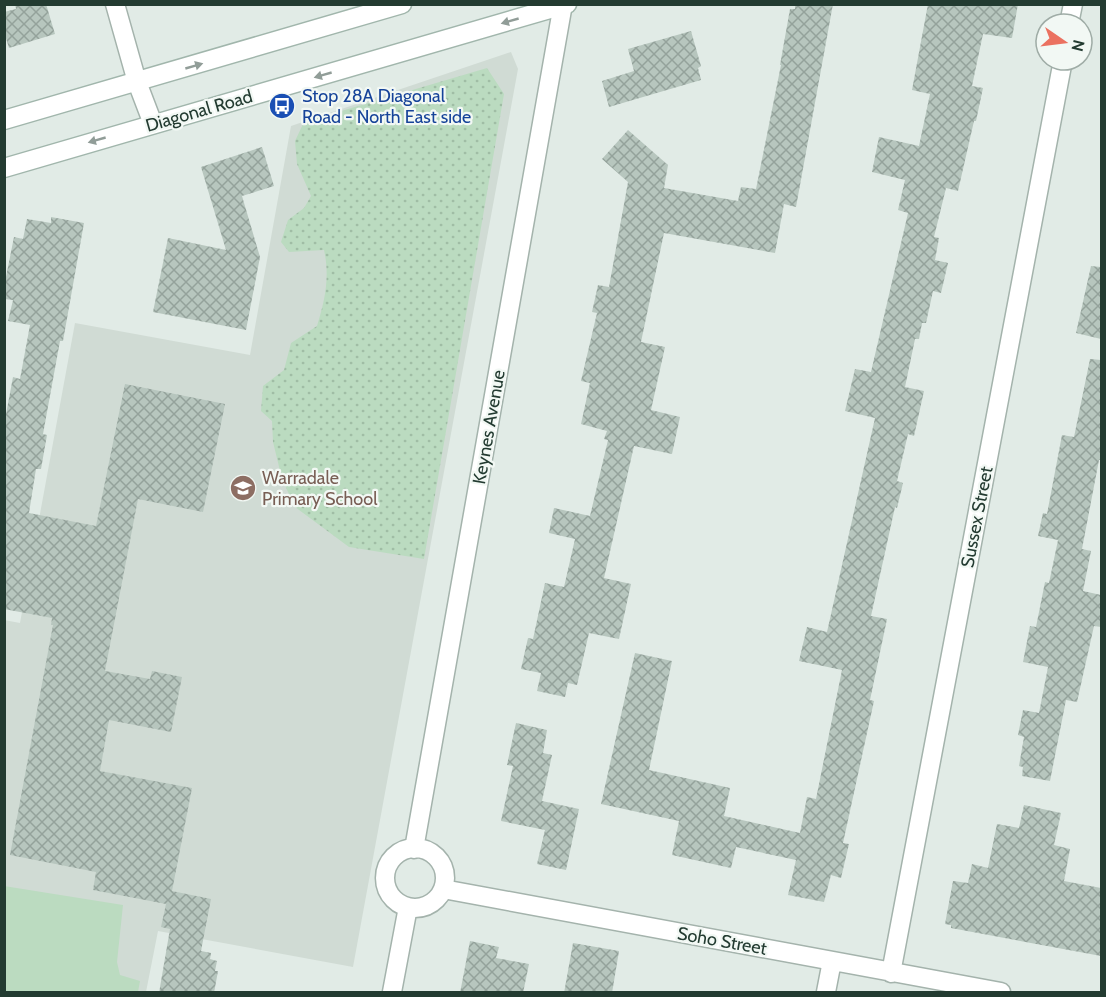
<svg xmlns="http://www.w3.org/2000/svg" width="1106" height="997" viewBox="0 0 1106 997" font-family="Cabin,sans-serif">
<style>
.built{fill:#d0dbd4}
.grass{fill:url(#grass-dots)}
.green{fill:#bbdbc0}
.building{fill:url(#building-cross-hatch)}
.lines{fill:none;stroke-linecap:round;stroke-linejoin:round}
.minor-casing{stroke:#a4b3ac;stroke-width:21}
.secondary-casing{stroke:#a1b6ac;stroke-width:21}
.minor{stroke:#fff;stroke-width:18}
.secondary{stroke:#fff;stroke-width:18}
.oneway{fill:#919d98}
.labels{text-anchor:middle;stroke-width:4.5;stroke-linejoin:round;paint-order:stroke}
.transit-label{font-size:18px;fill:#164399;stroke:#f2f8f4;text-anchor:start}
.street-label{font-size:18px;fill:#233b31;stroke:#f2f8f4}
.education-label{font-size:18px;fill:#785e54;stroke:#f2f8f4;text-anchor:start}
</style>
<defs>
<pattern id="grass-dots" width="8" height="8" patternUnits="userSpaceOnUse" patternTransform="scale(1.5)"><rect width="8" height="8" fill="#bbdbc0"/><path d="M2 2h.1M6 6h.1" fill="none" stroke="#a0bda5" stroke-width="1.8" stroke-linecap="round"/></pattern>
<pattern id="building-cross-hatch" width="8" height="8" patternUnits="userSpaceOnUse" patternTransform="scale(1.5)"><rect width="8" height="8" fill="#b7c6be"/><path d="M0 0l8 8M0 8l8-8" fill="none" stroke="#94a29b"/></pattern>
</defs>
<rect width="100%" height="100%" fill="#e1ebe6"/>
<path class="built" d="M 511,52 L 518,69 L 353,967 L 158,931 L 146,992 L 5,992 L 4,620 L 20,623 L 75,323 L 250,355 L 291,126 Z"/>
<path class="grass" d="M 487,68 L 504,94 L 424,559 L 349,547 L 295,507 L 282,479 L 273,442 L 272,421 L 261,411 L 263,386 L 284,370 L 291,343 L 317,326 C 325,300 330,277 324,250 L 289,252 L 281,242 L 288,220 L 304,208 L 311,196 L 297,164 L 295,141 L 304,122 Z"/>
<path class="green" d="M 4,886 L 123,905 L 117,962 L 120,975 L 140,981 L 138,992 L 5,992 Z"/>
<path class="building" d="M 15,4 L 46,4 L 55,34 L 9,48 L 4,32 L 4,12 L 16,9 Z
M 795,4 L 833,4 L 796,207 L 784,204 L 775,253 L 664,233 L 641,342 L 665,347 L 651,410 L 680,417 L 672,454 L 634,446 L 604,578 L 631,584 L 619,639 L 589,633 L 577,685 L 568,683 L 565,697 L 537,691 L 541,673 L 521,669 L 528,638 L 533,639 L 545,583 L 564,587 L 575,539 L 549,533 L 554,508 L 590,516 L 608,440 L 604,439 L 607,431 L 581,424 L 590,383 L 581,381 L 597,313 L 592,312 L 598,285 L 609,287 L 628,182 L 602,159 L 628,130 L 668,165 L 664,188 L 738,201 L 741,187 L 756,189 L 781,65 L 780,65 L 790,9 L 795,9 Z
M 928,4 L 1018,4 L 1012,38 L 983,34 L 972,86 L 983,88 L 976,121 L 974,121 L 958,191 L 946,188 L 934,237 L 939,238 L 935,260 L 948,263 L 941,293 L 933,291 L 926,323 L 922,323 L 919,339 L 915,339 L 905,387 L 924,391 L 914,436 L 908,434 L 897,481 L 903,483 L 897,508 L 895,507 L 871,616 L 887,619 L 870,700 L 874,701 L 843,843 L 849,844 L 841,878 L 831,875 L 824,902 L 788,895 L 796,860 L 736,847 L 731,868 L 672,855 L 679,821 L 601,804 L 635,653 L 672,661 L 649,770 L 730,788 L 724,816 L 800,833 L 807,797 L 816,799 L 842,670 L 799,661 L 807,627 L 827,632 L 875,418 L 845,411 L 855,369 L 871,372 L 908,213 L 898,210 L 905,180 L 872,172 L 879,137 L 919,146 L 930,94 L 912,90 Z
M 691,31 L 701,66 L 698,68 L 701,80 L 609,107 L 602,81 L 634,71 L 628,49 Z
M 262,147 L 274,186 L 242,196 L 260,257 L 246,330 L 153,312 L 168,238 L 226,250 L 201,167 Z
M 51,217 L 84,223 L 63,341 L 60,341 L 43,434 L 47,435 L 41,469 L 36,469 L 29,513 L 96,526 L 125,384 L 225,404 L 203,512 L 138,499 L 105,671 L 150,679 L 152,671 L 182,677 L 171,732 L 109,720 L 100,771 L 192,788 L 172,891 L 211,899 L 201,951 L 211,953 L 210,959 L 217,961 L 215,971 L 218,971 L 214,993 L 159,993 L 170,929 L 161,927 L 166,904 L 93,890 L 96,872 L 10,855 L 53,625 L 51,625 L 52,618 L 4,609 L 4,425 L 13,377 L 20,379 L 30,325 L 8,321 L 13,300 L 4,299 L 4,287 L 14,237 L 23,239 L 27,219 L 51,223 Z
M 1091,266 L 1101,267 L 1101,339 L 1076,333 Z
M 1090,359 L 1101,360 L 1101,460 L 1099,460 L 1082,549 L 1091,551 L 1083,591 L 1101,595 L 1101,627 L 1094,626 L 1077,702 L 1066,700 L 1050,781 L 1022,776 L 1023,767 L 1019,766 L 1024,737 L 1018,735 L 1023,710 L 1039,713 L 1048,667 L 1023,662 L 1030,626 L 1036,627 L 1045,582 L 1049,583 L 1058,540 L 1038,536 L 1043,513 L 1047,514 L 1062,435 L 1074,437 Z
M 516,723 L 547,730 L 543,753 L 552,755 L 542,801 L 579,809 L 566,870 L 537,864 L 545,830 L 501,821 L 513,766 L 507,765 Z
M 1024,805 L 1061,813 L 1054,845 L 1070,849 L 1064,881 L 1101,888 L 1101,956 L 951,928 L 951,925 L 945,924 L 953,881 L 968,883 L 972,864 L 988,868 L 997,824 L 1019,828 Z
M 470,941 L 499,947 L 496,958 L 529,964 L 523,993 L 460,993 Z
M 573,943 L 619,951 L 612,993 L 564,993 Z"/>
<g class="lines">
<g class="minor-casing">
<path id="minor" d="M 115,4 L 137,82 L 153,124
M 1069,24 L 1073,4
M385 878a30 30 0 1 1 60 0a30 30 0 1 1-60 0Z
M 414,849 L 563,4
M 443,889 L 1001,992
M 891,973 L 1063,60
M 392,992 L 408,907
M 826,992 L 832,961"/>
</g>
<g class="secondary-casing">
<path id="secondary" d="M 4,120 L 402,4
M 4,168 L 567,4"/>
</g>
<use href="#minor" class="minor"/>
<use href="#secondary" class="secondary"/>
</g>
<defs><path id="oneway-solid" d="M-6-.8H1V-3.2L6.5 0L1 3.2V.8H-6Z" transform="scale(1.5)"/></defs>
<g class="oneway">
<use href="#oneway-solid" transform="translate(510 21) rotate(164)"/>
<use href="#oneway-solid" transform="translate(194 66) rotate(-16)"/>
<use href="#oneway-solid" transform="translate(323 75) rotate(164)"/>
<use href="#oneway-solid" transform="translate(97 140) rotate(164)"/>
</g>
<defs>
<g id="bus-disc" transform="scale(1.35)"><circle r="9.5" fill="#1a4fb4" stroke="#f2f8f4"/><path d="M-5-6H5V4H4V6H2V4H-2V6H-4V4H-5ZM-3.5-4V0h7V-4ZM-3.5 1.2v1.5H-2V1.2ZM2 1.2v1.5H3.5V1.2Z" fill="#fff"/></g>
<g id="school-disc" transform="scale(1.35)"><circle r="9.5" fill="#8d6e63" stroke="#f2f8f4"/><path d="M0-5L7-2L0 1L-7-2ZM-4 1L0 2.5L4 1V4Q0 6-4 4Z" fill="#fff"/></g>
</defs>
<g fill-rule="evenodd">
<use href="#bus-disc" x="282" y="106"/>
<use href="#school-disc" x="243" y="488"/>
</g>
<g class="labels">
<g class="transit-label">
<text x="302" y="102">Stop 28A Diagonal<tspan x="302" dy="21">Road - North East side</tspan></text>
</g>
<g class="street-label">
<text transform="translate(199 111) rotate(-16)" y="6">Diagonal Road</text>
<text transform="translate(489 427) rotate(-80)" y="6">Keynes Avenue</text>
<text transform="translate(977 517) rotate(-79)" y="6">Sussex Street</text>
<text transform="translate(722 941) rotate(10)" y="6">Soho Street</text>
</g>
<g class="education-label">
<text x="262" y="484">Warradale<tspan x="262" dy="21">Primary School</tspan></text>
</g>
</g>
<rect width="1106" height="997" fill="none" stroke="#233b31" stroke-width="12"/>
<g transform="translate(1064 42) rotate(104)"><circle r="28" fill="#f2f8f4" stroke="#9faca6" stroke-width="1.5"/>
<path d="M0-4.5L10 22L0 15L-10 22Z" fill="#eb7160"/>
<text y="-9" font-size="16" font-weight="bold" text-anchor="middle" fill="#233b31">N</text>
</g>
</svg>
